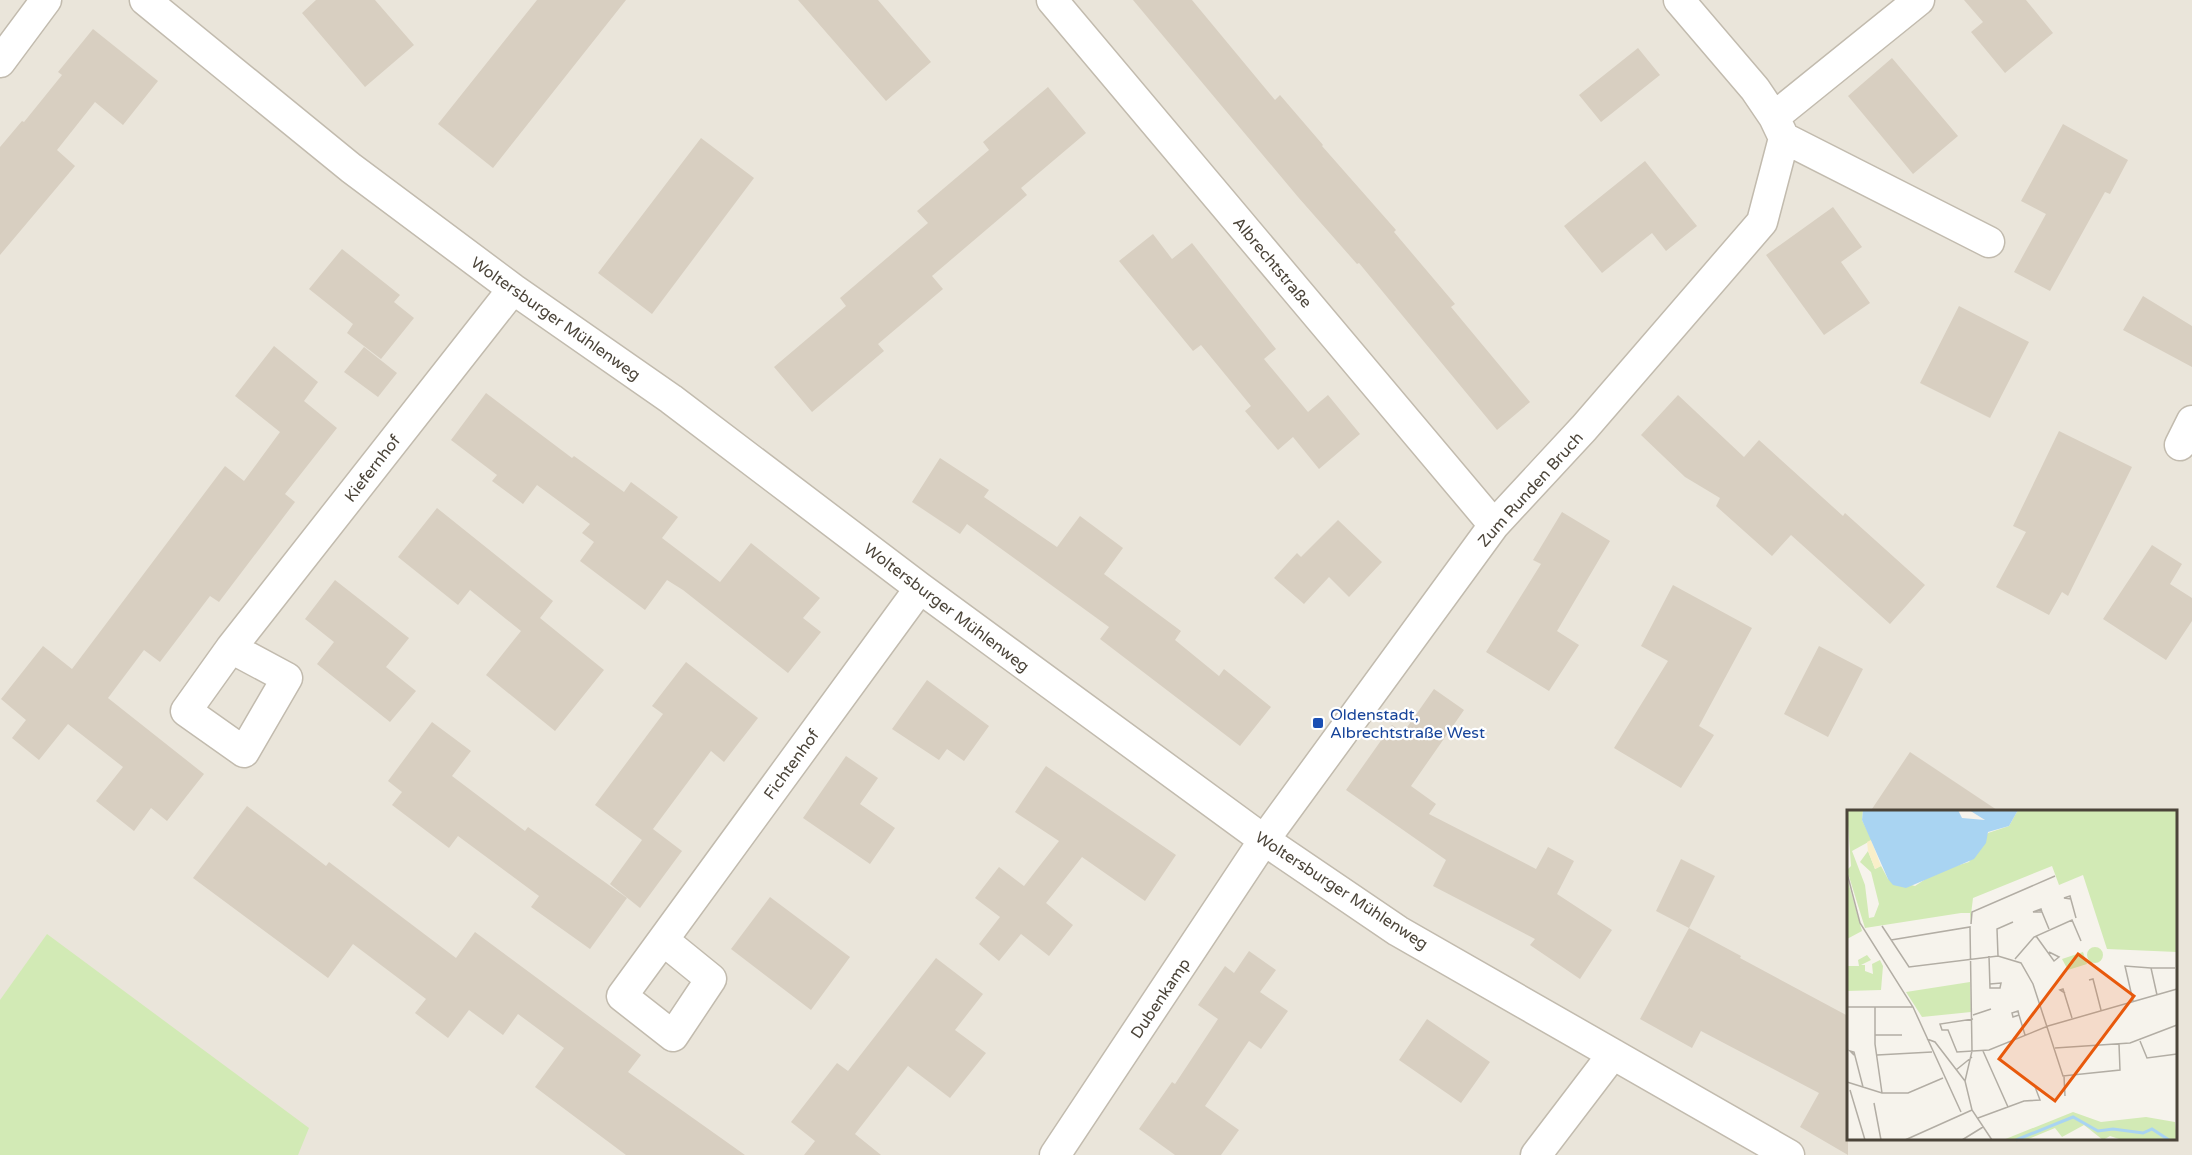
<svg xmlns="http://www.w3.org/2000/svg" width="2192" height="1155" viewBox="0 0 2192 1155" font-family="'Varela Round',sans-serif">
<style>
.residential{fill:#eae5da;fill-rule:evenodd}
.green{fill:#d2eab5}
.building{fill:#d8cfc1}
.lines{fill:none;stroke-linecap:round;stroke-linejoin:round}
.minor-casing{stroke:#c2bbae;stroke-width:33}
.minor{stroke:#fff;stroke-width:30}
.transit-dot{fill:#1a4fb4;stroke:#fff;stroke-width:2}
.labels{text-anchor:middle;stroke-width:4.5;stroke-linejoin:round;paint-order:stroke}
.street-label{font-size:16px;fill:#4b4439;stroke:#fff}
.transit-label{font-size:16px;fill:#164399;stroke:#fff;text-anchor:start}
.inset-river{fill:none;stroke:#a9d4f2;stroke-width:3}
.inset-road{fill:none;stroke:#b2ada4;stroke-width:1.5}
.view{fill:#e8590c;fill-opacity:0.15;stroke:#e8590c;stroke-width:3}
.inset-edge{fill:none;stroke:#4b4439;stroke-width:3}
</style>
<rect width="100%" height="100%" fill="#f6f3ec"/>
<path class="residential" d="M 0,0 L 2192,0 L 2192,1155 L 0,1155 ZM 1848,812 L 2176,812 L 2176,1138 L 1848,1138 Z"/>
<path class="green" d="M 47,934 L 309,1128 L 298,1155 L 0,1155 L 0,1000 Z"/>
<path class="building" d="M 316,0 L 375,0 L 414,45 L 365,87 L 302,13 Z
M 537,0 L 626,0 L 493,168 L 438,124 Z
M 798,0 L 878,0 L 931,62 L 886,101 Z
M 1133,0 L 1192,0 L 1275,100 L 1280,95 L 1323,145 L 1322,146 L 1396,230 L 1394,232 L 1455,304 L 1451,307 L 1530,402 L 1497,430 L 1359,263 L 1357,264 L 1298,197 Z
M 1964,0 L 2026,0 L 2053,33 L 2005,73 L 1971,32 L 1983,22 Z
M 93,29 L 158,81 L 123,125 L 95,102 L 57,150 L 75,166 L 0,255 L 0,147 L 22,121 L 24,122 L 62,75 L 58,72 Z
M 1638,48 L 1660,75 L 1601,122 L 1579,95 Z
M 1892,58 L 1958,136 L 1913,174 L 1848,96 Z
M 1048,87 L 1086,133 L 1021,188 L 1027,195 L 932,276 L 943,289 L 878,344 L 884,351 L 812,412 L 774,367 L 846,306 L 840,298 L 928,223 L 917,211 L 989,150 L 983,142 Z
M 2063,124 L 2128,160 L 2110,194 L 2105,192 L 2050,291 L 2014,272 L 2046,214 L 2021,201 Z
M 701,138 L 754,178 L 652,314 L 598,273 Z
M 1645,161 L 1697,226 L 1666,251 L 1652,233 L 1602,273 L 1564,226 Z
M 1833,207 L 1862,247 L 1841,262 L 1870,303 L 1824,335 L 1766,255 Z
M 1153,234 L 1172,259 L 1192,243 L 1276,349 L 1264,359 L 1308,412 L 1328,395 L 1360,434 L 1319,469 L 1293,437 L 1278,450 L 1245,411 L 1251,406 L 1201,345 L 1193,351 L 1119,261 Z
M 342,249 L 400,295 L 394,302 L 414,318 L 381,359 L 347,333 L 353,324 L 309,289 Z
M 2143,296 L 2192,326 L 2192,367 L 2123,330 Z
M 1959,306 L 2029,342 L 1990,418 L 1920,383 Z
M 274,346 L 318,382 L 304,401 L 337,428 L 285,494 L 295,502 L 219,602 L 210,596 L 160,662 L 144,650 L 108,698 L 204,774 L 167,821 L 151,808 L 134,831 L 96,801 L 123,767 L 68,724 L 39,760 L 12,738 L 26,720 L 1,699 L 43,646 L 72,669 L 225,466 L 244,481 L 280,432 L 235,396 Z
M 364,347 L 397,373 L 378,397 L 344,372 Z
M 486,393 L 572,458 L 574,456 L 624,492 L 631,482 L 678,517 L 662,538 L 720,582 L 751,543 L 820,598 L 803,618 L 821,632 L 788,673 L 683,590 L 667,580 L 645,610 L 580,561 L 594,542 L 582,533 L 590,524 L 537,485 L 523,504 L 492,481 L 497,475 L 451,440 Z
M 1678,395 L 1744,457 L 1759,440 L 1843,516 L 1845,513 L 1925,585 L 1890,624 L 1791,535 L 1772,556 L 1716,506 L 1720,498 L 1685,477 L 1641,435 Z
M 2059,431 L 2132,467 L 2068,596 L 2062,592 L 2049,615 L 1996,587 L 2026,532 L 2013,526 Z
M 940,458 L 989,490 L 984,497 L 1057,547 L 1080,516 L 1123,548 L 1104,574 L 1181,631 L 1175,640 L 1219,676 L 1224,669 L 1271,707 L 1240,746 L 1100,639 L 1109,627 L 967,524 L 960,534 L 912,502 Z
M 437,508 L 553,601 L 540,618 L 604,670 L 555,731 L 486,675 L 521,631 L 470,590 L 458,605 L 398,557 Z
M 1562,512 L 1610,541 L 1557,631 L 1579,645 L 1549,691 L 1486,652 L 1541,564 L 1533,560 Z
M 1338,520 L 1382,562 L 1349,597 L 1329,577 L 1304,604 L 1274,578 L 1297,553 L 1301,557 Z
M 2152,545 L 2182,564 L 2170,584 L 2192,598 L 2192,621 L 2166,660 L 2103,619 Z
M 335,580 L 409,638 L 386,667 L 416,691 L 390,722 L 317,664 L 334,642 L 305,619 Z
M 1673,585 L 1752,628 L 1699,726 L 1714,735 L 1681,788 L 1614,748 L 1668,661 L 1641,646 Z
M 1819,646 L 1863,669 L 1828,737 L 1784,714 Z
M 686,662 L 758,718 L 724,762 L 711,751 L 653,829 L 682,851 L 640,908 L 610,884 L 642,840 L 595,805 L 663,714 L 652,706 Z
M 927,680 L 989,726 L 964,761 L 947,749 L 939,760 L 892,729 Z
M 1434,689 L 1464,710 L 1411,786 L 1436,804 L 1429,814 L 1536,869 L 1548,847 L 1574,861 L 1557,894 L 1612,930 L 1580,979 L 1530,945 L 1535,939 L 1433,886 L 1446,860 L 1346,790 L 1392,725 L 1403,733 Z
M 432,722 L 471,751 L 452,776 L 525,831 L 528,827 L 627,898 L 590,949 L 531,907 L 539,896 L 458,836 L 449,848 L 392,805 L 402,792 L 388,781 Z
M 1910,752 L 2000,812 L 1870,812 Z
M 846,756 L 878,778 L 860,804 L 895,828 L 870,864 L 803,818 Z
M 1046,766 L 1176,855 L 1145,901 L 1082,857 L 1046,903 L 1073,925 L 1049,956 L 1021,934 L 999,961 L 979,944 L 1000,917 L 975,898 L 999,867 L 1024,886 L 1059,841 L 1015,812 Z
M 247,806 L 326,866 L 329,862 L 456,958 L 475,932 L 641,1055 L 628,1072 L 745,1155 L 626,1155 L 535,1087 L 564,1048 L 518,1014 L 503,1035 L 469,1010 L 448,1038 L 415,1013 L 426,999 L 353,944 L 328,978 L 193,878 Z
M 1681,859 L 1715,876 L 1689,928 L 1656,911 Z
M 770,897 L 850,957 L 811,1010 L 731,949 Z
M 1689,928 L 1741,956 L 1740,958 L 1848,1016 L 1848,1155 L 1800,1127 L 1819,1093 L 1701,1031 L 1692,1048 L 1640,1019 Z
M 1249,951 L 1276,970 L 1260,992 L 1288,1011 L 1261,1049 L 1249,1041 L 1205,1106 L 1239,1130 L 1221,1155 L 1175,1155 L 1139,1129 L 1172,1082 L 1175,1084 L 1218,1019 L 1198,1005 L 1225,966 L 1234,973 Z
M 936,958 L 983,994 L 955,1030 L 986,1053 L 950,1098 L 908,1066 L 855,1134 L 881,1155 L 804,1155 L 815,1141 L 791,1122 L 837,1063 L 848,1071 Z
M 1427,1019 L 1490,1062 L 1461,1103 L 1399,1060 Z"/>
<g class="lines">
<g class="minor-casing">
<path id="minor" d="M 145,0 L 351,168 L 513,289 L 671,399 L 920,588 L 1264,840 L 1398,931 L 1789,1155
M 1052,0 L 1494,525
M 0,62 L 46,0
M 1774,117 L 1919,0
M 1784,138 L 1989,242
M 2180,445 L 2192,421
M 231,648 L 287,678 L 244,752 L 186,711 L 231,648 L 513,289
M 663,940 L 711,979 L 673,1036 L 622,996 L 920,588
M 1055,1155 L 1264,840 L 1494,525 L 1584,428 L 1762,222 L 1784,138 L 1774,117 L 1755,89 L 1679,0
M 1536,1155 L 1613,1054"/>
</g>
<use href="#minor" class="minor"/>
</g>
<rect class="transit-dot" x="1312" y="717" width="12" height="12" rx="3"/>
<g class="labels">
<g class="street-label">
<text transform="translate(1273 262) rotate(50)" y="6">Albrechtstraße</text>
<text transform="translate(556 318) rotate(35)" y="6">Woltersburger Mühlenweg</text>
<text transform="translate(372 468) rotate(-52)" y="6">Kiefernhof</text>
<text transform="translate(1530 489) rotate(-48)" y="6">Zum Runden Bruch</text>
<text transform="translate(947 607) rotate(37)" y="6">Woltersburger Mühlenweg</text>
<text transform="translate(791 764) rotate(-54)" y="6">Fichtenhof</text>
<text transform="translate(1342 890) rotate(33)" y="6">Woltersburger Mühlenweg</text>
<text transform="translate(1160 998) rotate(-56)" y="6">Dubenkamp</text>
</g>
<g class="transit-label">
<text x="1330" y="720">Oldenstadt,<tspan x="1330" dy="18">Albrechtstraße West</tspan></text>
</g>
</g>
<g transform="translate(1847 810)">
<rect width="330" height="330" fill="#f6f3ec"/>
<path d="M 0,0 L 16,0 L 15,10 L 25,30 L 5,41 L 18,75 L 22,108 L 27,107 L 32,94 L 24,62 L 13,52 L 21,41 L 28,59 L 34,56 L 41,69 L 68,76 L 89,62 L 122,52 L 141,23 L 162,16 L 171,0 L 330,0 L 330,142 L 260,139 L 236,65 L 212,75 L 205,56 L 126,88 L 123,113 L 123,103 L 114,103 L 18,118 L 0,60 L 4,56 ZM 0,68 L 15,121 L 0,129 ZM240 145a8 8 0 1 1 16 0a8 8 0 1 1-16 0ZM 236,142 L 240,154 L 221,160 L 215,149 ZM 20,145 L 24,150 L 14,155 L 18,155 L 18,161 L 26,164 L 25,154 L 33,150 L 36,156 L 34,180 L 0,181 L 0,150 L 1,156 L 12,156 L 11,150 ZM 123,172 L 124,202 L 75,207 L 59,182 ZM 226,302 L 254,312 L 299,307 L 328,312 L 330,330 L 275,330 L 263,326 L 256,330 L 237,315 L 215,327 L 208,318 L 179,330 L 156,330 Z" fill="#d2eab5"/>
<path d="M 24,30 L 34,56 L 28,59 L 21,41 L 20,32 Z" fill="#f9efc9"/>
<path d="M 16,0 L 111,0 L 115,8 L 138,10 L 122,0 L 171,0 L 162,16 L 141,22 L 139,33 L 127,49 L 59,78 L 46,75 L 41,69 L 15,10 Z" fill="#a9d4f2"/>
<path class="inset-river" d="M 169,330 L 226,307 L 251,321 L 266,319 L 296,323 L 305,319 L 322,330"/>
<path class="inset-road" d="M 0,63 L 13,113 L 66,197 L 114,302M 224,89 L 217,88 L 223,86 L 229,108M 195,102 L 186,102 L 194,99 L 195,102 L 202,119M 124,114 L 125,102 L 208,66M 35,116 L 62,157 L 151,146 L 174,153 L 186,174 L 216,266 L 273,260 L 272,234M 189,126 L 207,151 L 212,147 L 202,142M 44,130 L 123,117 L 125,241 L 118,271 L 125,300 L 145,330M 142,146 L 143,178 L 153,178 L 154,173 L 143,174M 151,146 L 150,119 L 166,112M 168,149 L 187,127 L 225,110 L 234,131M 242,170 L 246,169 L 254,200M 218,183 L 213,180 L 216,179 L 225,208M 310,185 L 304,158 L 328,158M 286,191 L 278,156 L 304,158M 0,197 L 66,197M 28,197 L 28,234 L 35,283M 126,205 L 144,199M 172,205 L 166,207 L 165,203 L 171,201 L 172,205 L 178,225M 126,209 L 93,214 L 95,220 L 101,220 L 110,242 L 142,240 L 201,216 L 330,179M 28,225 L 55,225M 80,229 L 88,232 L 118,271M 293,231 L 300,248 L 330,244M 208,238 L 283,233 L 330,215M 136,241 L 161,297M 7,245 L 3,241 L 7,242 L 16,277M 30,245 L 85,242M 109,260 L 125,247M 217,266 L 218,286M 0,272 L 35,283 L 61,283 L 96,268M 3,280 L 18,330M 27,293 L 34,330M 131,308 L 177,291 L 193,290 L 187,274M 58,330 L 125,300M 115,330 L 136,317"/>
<path class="view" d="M 231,144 L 287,186 L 208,291 L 152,249 Z"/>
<rect width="330" height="330" class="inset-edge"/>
</g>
</svg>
